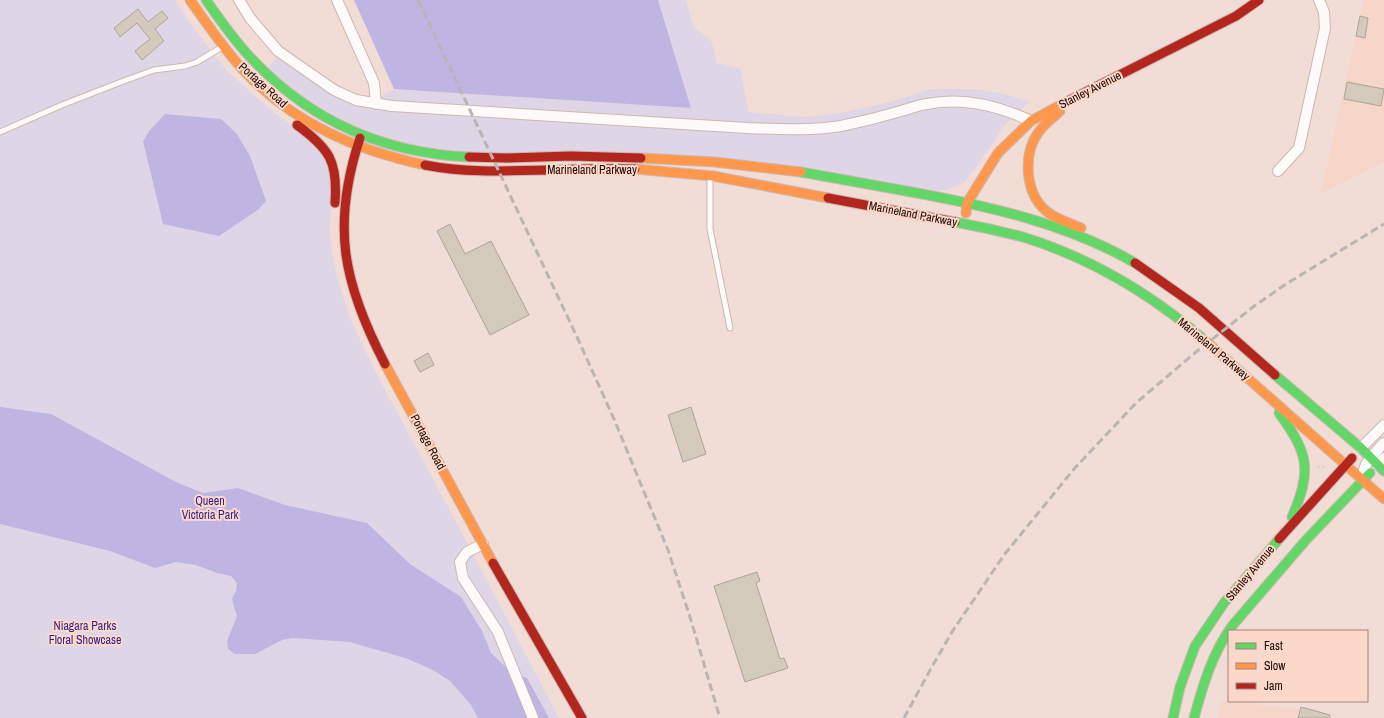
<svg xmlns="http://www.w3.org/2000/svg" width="1384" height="718" viewBox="0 0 1384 718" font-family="'Archivo Narrow',sans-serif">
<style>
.built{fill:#f5d6c9}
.green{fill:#ded6e6}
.forest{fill:#beb5e3}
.building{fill:#d4cabc;stroke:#ada395}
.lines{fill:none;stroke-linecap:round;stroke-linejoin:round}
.lane-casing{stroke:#ccb8b0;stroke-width:7}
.street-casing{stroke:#ccb8b0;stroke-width:12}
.fast-casing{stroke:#ccb8b0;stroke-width:11}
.slow-casing{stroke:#ccb8b0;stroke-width:11}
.jam-casing{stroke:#ccb8b0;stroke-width:11}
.path{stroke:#d8d2cf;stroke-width:2;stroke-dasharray:3 2;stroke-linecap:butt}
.lane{stroke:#fdfaf9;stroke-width:5}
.street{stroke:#fdfaf9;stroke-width:10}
.fast{stroke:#63d668;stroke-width:9}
.slow{stroke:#ff974d;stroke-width:9}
.jam{stroke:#b3261e;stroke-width:9}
.rail{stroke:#bab4b3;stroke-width:3;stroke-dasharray:8 4;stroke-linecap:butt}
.labels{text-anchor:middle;stroke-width:4;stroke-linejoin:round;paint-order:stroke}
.street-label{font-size:12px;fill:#1a0702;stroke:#fcd8ca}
.park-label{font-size:12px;fill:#311e84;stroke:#fcd8ca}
</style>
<rect width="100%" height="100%" fill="#f1ddd5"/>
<path class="built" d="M 1364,0 L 1384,0 L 1384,162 L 1321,193 Z
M 1222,700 L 1326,713 L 1325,718 L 1218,718 Z"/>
<path class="green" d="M 0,0 L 175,0 L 195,30 L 228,72 L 271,110 L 299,131 L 321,149 L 333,184 L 330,226 L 331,246 L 337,277 L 350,318 L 378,377 L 454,518 L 559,718 L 0,718 Z
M 658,0 L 686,0 L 693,26 L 712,42 L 717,63 L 740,68 L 749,112 L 805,117 L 847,112 L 890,102 L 931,89 L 973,89 L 1005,94 L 1029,102 L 1005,125 L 976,168 L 964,183 L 946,190 L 929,191 L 794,165 L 482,153 L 440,149 L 396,141 L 348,123 L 304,98 L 268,68 L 279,53 L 365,106 L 394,89 L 691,108 Z"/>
<path class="forest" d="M 354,0 L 658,0 L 691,108 L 394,89 Z
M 165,114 L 221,119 L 237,134 L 250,156 L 266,201 L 259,209 L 219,236 L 163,224 L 143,141 L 150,130 Z
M 0,407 L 51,414 L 176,482 L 203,493 L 238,488 L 285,505 L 367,523 L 410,564 L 461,597 L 482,631 L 491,653 L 511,672 L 527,678 L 549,718 L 478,718 L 471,705 L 450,681 L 433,670 L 408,659 L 350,642 L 293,638 L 282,640 L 255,654 L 235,654 L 228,649 L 227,641 L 237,616 L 234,607 L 232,598 L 236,591 L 237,583 L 231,576 L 217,573 L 196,565 L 176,562 L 155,568 L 110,551 L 0,524 Z"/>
<path class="building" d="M 138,9 L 148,22 L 162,11 L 168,18 L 155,29 L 164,41 L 142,60 L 135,51 L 150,39 L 137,23 L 120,37 L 114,28 Z
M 1360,16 L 1368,18 L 1365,38 L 1356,36 Z
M 1347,82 L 1384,89 L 1381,106 L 1344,99 Z
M 450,224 L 465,254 L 491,241 L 529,315 L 490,335 L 437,231 Z
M 428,353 L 434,365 L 420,372 L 414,361 Z
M 691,407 L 706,454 L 683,462 L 668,415 Z
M 757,572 L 760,581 L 756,583 L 780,659 L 784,658 L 788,668 L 745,682 L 714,586 Z
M 1301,707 L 1330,715 L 1330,718 L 1298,718 Z"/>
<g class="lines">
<g class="lane-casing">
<path id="lane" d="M 0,132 L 62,105 L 121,82 L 154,70 L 185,66 L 197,62 L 222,47
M 710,177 L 710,229 L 730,328"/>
</g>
<g class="street-casing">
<path id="street" d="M 239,0 L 250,18 L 278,51 L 334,90 L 356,100 L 392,106 L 747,128 C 778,129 810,131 841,126 C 861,122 881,117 901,111 C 909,109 918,105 927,104 C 962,97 999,106 1031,121
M 337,0 L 374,83 L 376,104
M 1278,171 L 1299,148 L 1325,28 L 1324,12 L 1319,0
M 1361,448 L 1384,425
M 1378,465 L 1384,458
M 1363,480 C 1362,463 1373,455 1384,443
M 483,544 L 467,552 L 460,562 L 463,578 L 498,632 L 533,718"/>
</g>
<g class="fast-casing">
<path id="fast" d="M 206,0 C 221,21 235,42 253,60 C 312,122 384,153 469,157
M 801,172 C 839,179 878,186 917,193 C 992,207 1068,224 1135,263
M 955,222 C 977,226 1000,231 1023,237 C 1091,258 1154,296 1208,343
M 1275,375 L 1361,448 L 1384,471
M 1279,413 C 1309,454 1312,470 1292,517
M 1173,718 L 1180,687 L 1195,646 L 1224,603 L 1279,539
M 1194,718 C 1203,685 1212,654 1232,626 L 1306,540 L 1370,473"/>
</g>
<g class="slow-casing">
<path id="slow" d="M 190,0 C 208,25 225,51 246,73 C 294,123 358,151 425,165
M 1060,111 C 1053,118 1044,124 1038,133 C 1023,154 1025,192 1045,210 C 1054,219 1070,223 1081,228
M 641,158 L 715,162 L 801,172
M 635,169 L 713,176 L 828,198
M 966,213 L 967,203 L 998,153 L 1031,121 L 1064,103
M 1208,343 L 1384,499
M 385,364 L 493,563"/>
</g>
<g class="jam-casing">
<path id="jam" d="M 1064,103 L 1236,16 L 1259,0
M 297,125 C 330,149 338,162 335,203
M 360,138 C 331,226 343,283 385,364
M 469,157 L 506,158 L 571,156 L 641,158
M 425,165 C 464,173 507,171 547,170 C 576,169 606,168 635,169
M 828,198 L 955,222
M 1135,263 L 1199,308 L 1275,375
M 1279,539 L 1352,458
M 493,563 L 582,718"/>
</g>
<path class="path" d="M 1317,467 L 1322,466 L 1325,468"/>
<use href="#lane" class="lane"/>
<use href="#street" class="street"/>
<use href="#fast" class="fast"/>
<use href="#slow" class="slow"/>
<use href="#jam" class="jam"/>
<path class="rail" d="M 418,0 L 577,337 L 614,419 L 668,550 L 690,617 L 720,718
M 904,718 L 929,672 L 952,632 L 1004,555 L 1074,469 L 1136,403 L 1196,352 L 1253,307 L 1286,284 L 1384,224"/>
</g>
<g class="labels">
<g class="street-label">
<text transform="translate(263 85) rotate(42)" y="4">Portage Road</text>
<text transform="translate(1090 90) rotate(-27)" y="4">Stanley Avenue</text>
<text x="592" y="174">Marineland Parkway</text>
<text transform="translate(913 214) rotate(11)" y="4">Marineland Parkway</text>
<text transform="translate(1214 349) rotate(40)" y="4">Marineland Parkway</text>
<text transform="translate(428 442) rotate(62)" y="4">Portage Road</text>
<text transform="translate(1250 573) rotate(-50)" y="4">Stanley Avenue</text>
</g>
<g class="park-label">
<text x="210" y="505">Queen<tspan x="210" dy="14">Victoria Park</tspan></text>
<text x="85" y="630">Niagara Parks<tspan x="85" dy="14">Floral Showcase</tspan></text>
</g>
</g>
<rect x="1228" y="630" width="140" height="72" fill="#fcd8ca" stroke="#a2847a"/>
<rect x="1236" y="643" width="20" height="6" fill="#63d668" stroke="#a2847a"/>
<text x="1264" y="650" font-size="12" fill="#1a0702">Fast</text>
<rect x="1236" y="663" width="20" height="6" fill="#ff974d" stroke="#a2847a"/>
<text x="1264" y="670" font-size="12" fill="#1a0702">Slow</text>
<rect x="1236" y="683" width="20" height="6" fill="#b3261e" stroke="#a2847a"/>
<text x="1264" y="690" font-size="12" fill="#1a0702">Jam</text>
</svg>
